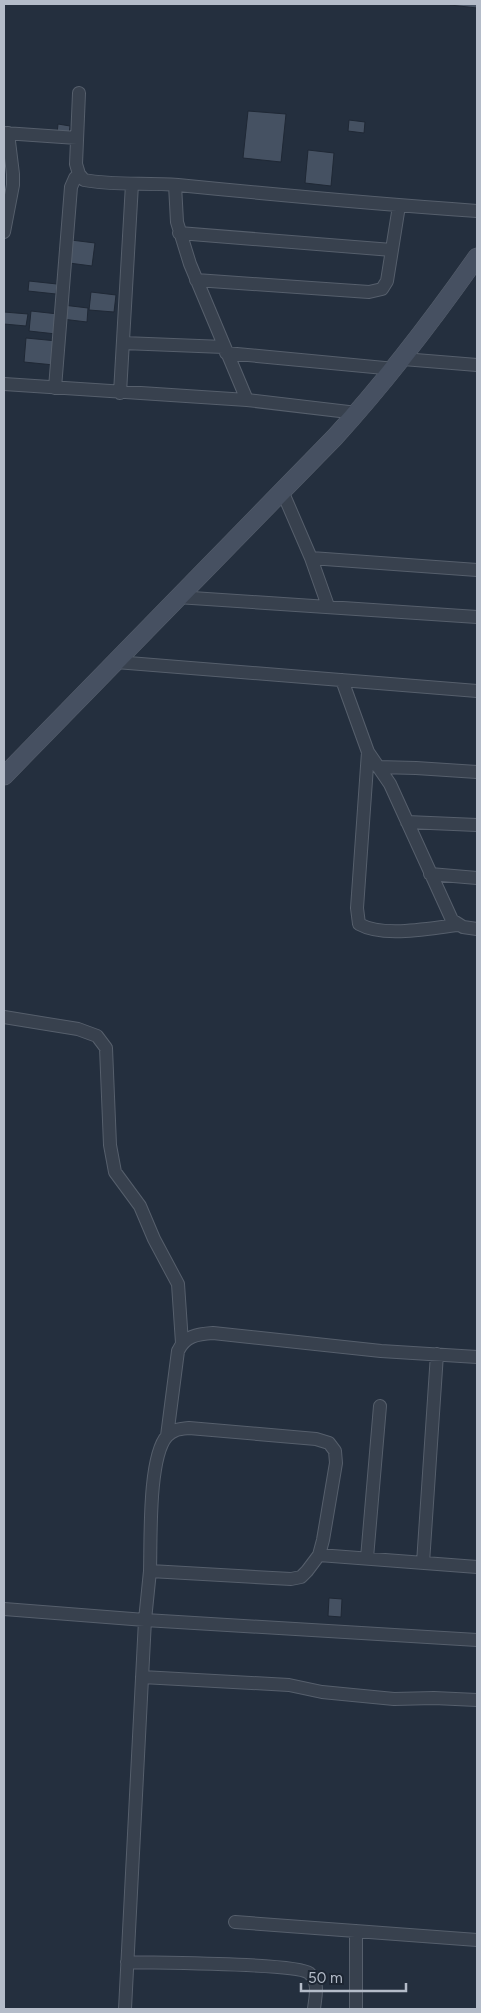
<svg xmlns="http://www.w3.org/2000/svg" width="481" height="2013" viewBox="0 0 481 2013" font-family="Figtree,sans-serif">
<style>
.building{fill:#455162;stroke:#1f2835}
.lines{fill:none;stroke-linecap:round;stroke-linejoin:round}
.street-casing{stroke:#565f6c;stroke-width:14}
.secondary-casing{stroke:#565f6c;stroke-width:19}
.street{stroke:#38414e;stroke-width:12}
.secondary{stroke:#465061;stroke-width:18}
</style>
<rect width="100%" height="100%" fill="#242f3e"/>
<path class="building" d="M 450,4 L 477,4 L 477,8 L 450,5 Z
M 248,111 L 286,114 L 281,162 L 243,158 Z
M 349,120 L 365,122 L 364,133 L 348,131 Z
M 58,124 L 70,126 L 69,135 L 57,134 Z
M 308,150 L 334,153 L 331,186 L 305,183 Z
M 71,240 L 95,243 L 92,266 L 69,263 Z
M 29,281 L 57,284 L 56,294 L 28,291 Z
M 91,292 L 116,295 L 114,312 L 89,310 Z
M 63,305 L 88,308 L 87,322 L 62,319 Z
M 31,311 L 58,314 L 56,334 L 29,331 Z
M 4,312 L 28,314 L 26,326 L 4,324 Z
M 26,338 L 57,341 L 54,365 L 24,362 Z
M 329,1598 L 342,1599 L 341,1617 L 328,1616 Z"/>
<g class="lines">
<g class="street-casing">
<path id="street" d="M 79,93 L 76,164 L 79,174 L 84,180 C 115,186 147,182 178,185 C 278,195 377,204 477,211
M 4,133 L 77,138
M 175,185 L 177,222 L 190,264 L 247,400
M 4,232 L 13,185 L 13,174 L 8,133
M 179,233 L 392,250
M 196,280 L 369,292 L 382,289 L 387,281 L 399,206
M 123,343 L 224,347
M 226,353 L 395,369
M 403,359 L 477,365
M 4,384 L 247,400 L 357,413
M 55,388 L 71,187 L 75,178 L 79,174
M 120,393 L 132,184
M 283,493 L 311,558 L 328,606
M 311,558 L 477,570
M 177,597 L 477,617
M 116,662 L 477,691
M 342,680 L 368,752 L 390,784 L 452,920 L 463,927 L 477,929
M 368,752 L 357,908 L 359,924 C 384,938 429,928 458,925
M 378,767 L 416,768 L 477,772
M 407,822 L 477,825
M 430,874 L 477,878
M 4,1017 L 78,1029 L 97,1036 L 106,1048 L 110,1145 L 115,1172 L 140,1206 L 154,1239 L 178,1284 L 182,1343
M 167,1436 L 178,1351 C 185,1336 197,1334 213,1333 L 381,1351 L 477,1357
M 319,1555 L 477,1567
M 367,1558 L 380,1406
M 423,1563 L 437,1354
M 4,1609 L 145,1620 L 477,1640
M 142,1677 L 289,1685 L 322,1692 L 394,1699 L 434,1698 L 477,1700
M 235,1922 L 477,1940
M 127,1962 C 153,1963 296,1963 309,1973 C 320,1982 315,1998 314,2009
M 125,2009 L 145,1620 L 150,1571 L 291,1579 L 301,1577 L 307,1571 L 319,1555 L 323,1540 L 336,1463 L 335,1451 L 329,1443 L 316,1439 L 189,1428 C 180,1429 174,1429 167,1436 C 148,1457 151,1541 150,1571
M 356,2009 L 356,1931"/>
</g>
<g class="secondary-casing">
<path id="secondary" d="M 4,776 L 335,437 C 388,379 432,321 477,257"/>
</g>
<use href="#street" class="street"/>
<use href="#secondary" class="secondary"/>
</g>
<rect width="481" height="2013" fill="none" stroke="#b4bcc9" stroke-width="10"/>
<path d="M301 1983v8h105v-8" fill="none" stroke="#b4bcc9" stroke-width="2.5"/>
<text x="308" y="1983" font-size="15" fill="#b4bcc9" stroke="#1d2633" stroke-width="4" paint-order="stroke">50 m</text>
</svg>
